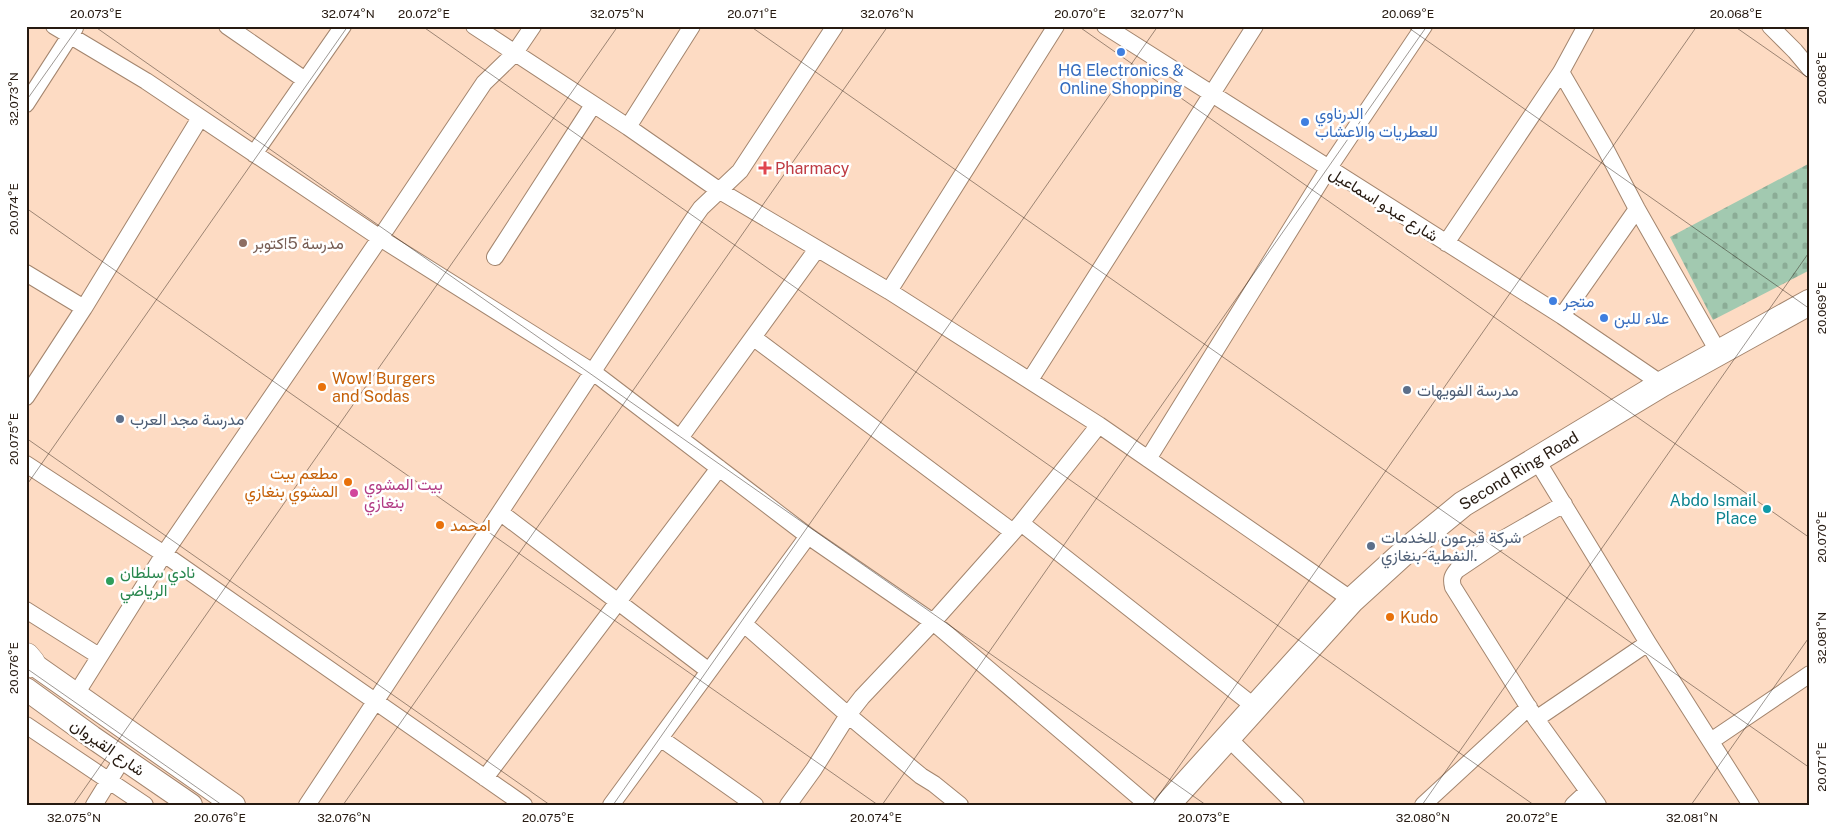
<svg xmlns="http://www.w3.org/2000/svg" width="1836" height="831" viewBox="0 0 1836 831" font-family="'Public Sans',Vazirmatn,sans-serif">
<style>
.cemetery{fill:url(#cemetery-stones)}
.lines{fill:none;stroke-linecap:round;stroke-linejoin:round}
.street-casing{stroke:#a3856e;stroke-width:18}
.secondary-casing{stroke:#a3856e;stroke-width:24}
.primary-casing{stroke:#a3856e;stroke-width:27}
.highway-casing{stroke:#a3856e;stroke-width:29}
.street{stroke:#fff;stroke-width:16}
.secondary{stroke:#fff;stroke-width:22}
.primary{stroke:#fff;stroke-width:25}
.highway{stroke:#fff;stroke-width:28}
.ticks{fill:none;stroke:#261a11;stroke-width:1;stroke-opacity:0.45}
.shop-dot{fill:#3f7fe0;stroke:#fff;stroke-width:2}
.health-dot{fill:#e0444e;stroke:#fff;stroke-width:2}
.education-dot{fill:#8d6e63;stroke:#fff;stroke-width:2}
.food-dot{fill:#e8710a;stroke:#fff;stroke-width:2}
.service-dot{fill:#5c6f8a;stroke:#fff;stroke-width:2}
.hotel-dot{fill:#d1479c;stroke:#fff;stroke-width:2}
.culture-dot{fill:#0f9aa8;stroke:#fff;stroke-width:2}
.leisure-dot{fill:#2e9e5b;stroke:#fff;stroke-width:2}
.labels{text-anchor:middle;stroke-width:5;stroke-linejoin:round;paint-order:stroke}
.shop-label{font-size:16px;fill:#366cbe;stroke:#fff;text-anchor:start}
.health-label{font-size:16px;fill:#be3a42;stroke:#fff;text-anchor:start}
.street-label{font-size:16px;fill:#261a11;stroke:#fff}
.education-label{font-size:16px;fill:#785e54;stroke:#fff;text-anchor:start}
.food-label{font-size:16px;fill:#c56008;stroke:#fff;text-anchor:start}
.service-label{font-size:16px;fill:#4e5e75;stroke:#fff;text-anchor:start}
.hotel-label{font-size:16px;fill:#b23c85;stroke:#fff;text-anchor:start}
.culture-label{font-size:16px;fill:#0d838f;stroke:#fff;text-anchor:end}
.leisure-label{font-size:16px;fill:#27864d;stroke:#fff;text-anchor:start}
.neatline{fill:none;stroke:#261a11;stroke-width:2}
.ticks-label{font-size:12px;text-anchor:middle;fill:#261a11}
</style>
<defs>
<pattern id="cemetery-stones" width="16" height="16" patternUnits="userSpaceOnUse" patternTransform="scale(1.25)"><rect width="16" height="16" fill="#a2c9b0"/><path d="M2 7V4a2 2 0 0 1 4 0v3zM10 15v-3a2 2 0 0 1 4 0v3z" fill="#8bac96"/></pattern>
</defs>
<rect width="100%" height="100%" fill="#fddbc3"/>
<path class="cemetery" d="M 1810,163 L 1810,270 L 1713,320 L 1670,237 Z"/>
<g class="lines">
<g class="street-casing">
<path id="street" d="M 54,26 L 146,81 L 380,238 L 593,372 L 808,536 L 933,622 L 1148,805
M 227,26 L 305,80
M 474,26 L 628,127 L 720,191 L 889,291 L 1099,425 L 1352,600
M 1105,26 L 1562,316 L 1662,384
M 1770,26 L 1795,51 L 1810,69
M 1561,72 L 1604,146 L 1637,209 L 1719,353
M 26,104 L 75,28
M 628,127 L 692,26
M 254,154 L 343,26
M 1446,243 L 1561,72 L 1586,26
M 495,257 L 593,105
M 26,273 L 84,308
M 889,291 L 1056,26
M 1562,316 L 1637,209
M 754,338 L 1013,532
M 1030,380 L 1255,26
M 26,397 L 84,308 L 200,118
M 680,438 L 817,249
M 1148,459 L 1328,169 L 1424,26
M 1536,459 L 1648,643 L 1751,805
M 26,464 L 164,554 L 524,805
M 1564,504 L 1503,539 L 1457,570 C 1452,576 1451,579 1453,587 L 1536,719 L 1598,805
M 501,513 L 709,671
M 1021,523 L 1255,707
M 26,610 L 99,656
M 744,624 L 848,715 L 921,776 L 934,784 L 960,805
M 76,694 L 164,554 L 380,238 L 484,83 L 514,54 L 533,26
M 1536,719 L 1648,643
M 26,725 L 145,805
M 660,738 L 755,805
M 1228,738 L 1296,805
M 1711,741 L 1810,674
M 485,778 L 719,468
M 94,805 L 123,758
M 307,805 L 696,215 L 701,208 L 740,171 L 835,26
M 611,805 L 808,536
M 788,805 L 814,769 L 848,715 L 862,697 L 933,622 L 1021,523 L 1099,425
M 1423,805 L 1529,707
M 1573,805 L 1588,791"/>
</g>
<g class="secondary-casing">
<path id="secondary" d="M 26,659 L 234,805
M 26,689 L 92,737 L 191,805"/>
</g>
<g class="primary-casing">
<g id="primary">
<path id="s1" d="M 1167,805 L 1352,600 L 1408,549 L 1463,504 L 1662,384 L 1810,302"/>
</g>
</g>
<g class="highway-casing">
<path id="highway" d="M 26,657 L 31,663"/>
</g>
<use href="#street" class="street"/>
<use href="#secondary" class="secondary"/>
<use href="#primary" class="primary"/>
<use href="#highway" class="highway"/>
</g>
<path class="ticks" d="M 94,26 L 1206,805M 422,26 L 1534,805M 750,26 L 1810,768M 1078,26 L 1810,538M 1406,26 L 1810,309M 1734,26 L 1810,79M 26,101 L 79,26M 26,208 L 878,805M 26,438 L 550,805M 26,486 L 348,26M 26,668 L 222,805M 73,805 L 618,26M 343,805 L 888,26M 613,805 L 1158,26M 882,805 L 1427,26M 1152,805 L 1697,26M 1422,805 L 1810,251M 1691,805 L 1810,636"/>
<g class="shop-dot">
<circle cx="1121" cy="52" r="5"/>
<circle cx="1305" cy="122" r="5"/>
<circle cx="1553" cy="301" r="5"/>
<circle cx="1604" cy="318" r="5"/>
</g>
<path class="health-dot" d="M762.5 160.5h5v5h5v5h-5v5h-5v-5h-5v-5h5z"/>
<circle class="education-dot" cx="243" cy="243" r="5"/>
<g class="food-dot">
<circle cx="322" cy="387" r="5"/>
<circle cx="348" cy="482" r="5"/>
<circle cx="440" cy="525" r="5"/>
<circle cx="1390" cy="617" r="5"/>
</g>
<g class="service-dot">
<circle cx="1407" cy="390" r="5"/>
<circle cx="120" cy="419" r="5"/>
<circle cx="1371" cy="546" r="5"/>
</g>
<circle class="hotel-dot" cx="354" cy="493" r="5"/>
<circle class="culture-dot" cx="1767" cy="509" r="5"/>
<circle class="leisure-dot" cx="110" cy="581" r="5"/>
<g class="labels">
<g class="shop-label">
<text x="1121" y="76" text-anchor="middle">HG Electronics &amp;<tspan x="1121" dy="18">Online Shopping</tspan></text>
<text x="1315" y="119">الدرناوي<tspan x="1315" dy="18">للعطريات والاعشاب</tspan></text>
<text x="1563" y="307">متجر</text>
<text x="1614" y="324">علاء للبن</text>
</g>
<g class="health-label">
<text x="775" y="174">Pharmacy</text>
</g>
<g class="street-label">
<text transform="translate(1384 204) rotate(32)" y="6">شارع عبدو اسماعيل</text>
<text dy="6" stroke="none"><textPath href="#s1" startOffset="488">Second Ring Road</textPath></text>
<text transform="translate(108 747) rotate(35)" y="6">شارع القيروان</text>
</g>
<g class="education-label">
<text x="253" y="249">مدرسة 5اكتوبر</text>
</g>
<g class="food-label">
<text x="332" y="384">Wow! Burgers<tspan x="332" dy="18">and Sodas</tspan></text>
<text x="338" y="479" text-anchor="end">مطعم بيت<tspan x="338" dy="18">المشوي بنغازي</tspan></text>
<text x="450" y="531">امحمد</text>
<text x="1400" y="623">Kudo</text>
</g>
<g class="service-label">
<text x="1417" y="396">مدرسة الفويهات</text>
<text x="130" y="425">مدرسة مجد العرب</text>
<text x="1381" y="543">شركة قبرعون للخدمات<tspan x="1381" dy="18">النفطية-بنغازي.</tspan></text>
</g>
<g class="hotel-label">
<text x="364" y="490">بيت المشوي<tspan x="364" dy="18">بنغازي</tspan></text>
</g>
<g class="culture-label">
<text x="1757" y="506">Abdo Ismail<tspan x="1757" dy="18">Place</tspan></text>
</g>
<g class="leisure-label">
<text x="120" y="578">نادي سلطان<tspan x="120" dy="18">الرياضي</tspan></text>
</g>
</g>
<rect width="1836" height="831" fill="none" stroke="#ffffff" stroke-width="55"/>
<rect x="28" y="28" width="1780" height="776" class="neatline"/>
<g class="ticks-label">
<text x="96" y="18">20.073°E</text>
<text x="348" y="18">32.074°N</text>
<text x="424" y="18">20.072°E</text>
<text x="617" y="18">32.075°N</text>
<text x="752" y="18">20.071°E</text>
<text x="887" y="18">32.076°N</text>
<text x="1080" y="18">20.070°E</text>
<text x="1157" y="18">32.077°N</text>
<text x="1408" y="18">20.069°E</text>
<text x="1736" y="18">20.068°E</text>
<text transform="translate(1822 78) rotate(-90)" y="4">20.068°E</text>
<text transform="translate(14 99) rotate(-90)" y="4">32.073°N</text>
<text transform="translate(14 209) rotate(-90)" y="4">20.074°E</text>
<text transform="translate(1822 308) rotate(-90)" y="4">20.069°E</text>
<text transform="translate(14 439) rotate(-90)" y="4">20.075°E</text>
<text transform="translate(1822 537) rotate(-90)" y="4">20.070°E</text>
<text transform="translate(1822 638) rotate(-90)" y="4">32.081°N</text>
<text transform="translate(14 668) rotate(-90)" y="4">20.076°E</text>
<text transform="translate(1822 767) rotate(-90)" y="4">20.071°E</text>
<text x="74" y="822">32.075°N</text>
<text x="220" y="822">20.076°E</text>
<text x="344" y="822">32.076°N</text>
<text x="548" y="822">20.075°E</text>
<text x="876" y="822">20.074°E</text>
<text x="1204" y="822">20.073°E</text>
<text x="1423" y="822">32.080°N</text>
<text x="1532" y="822">20.072°E</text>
<text x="1692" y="822">32.081°N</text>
</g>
</svg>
